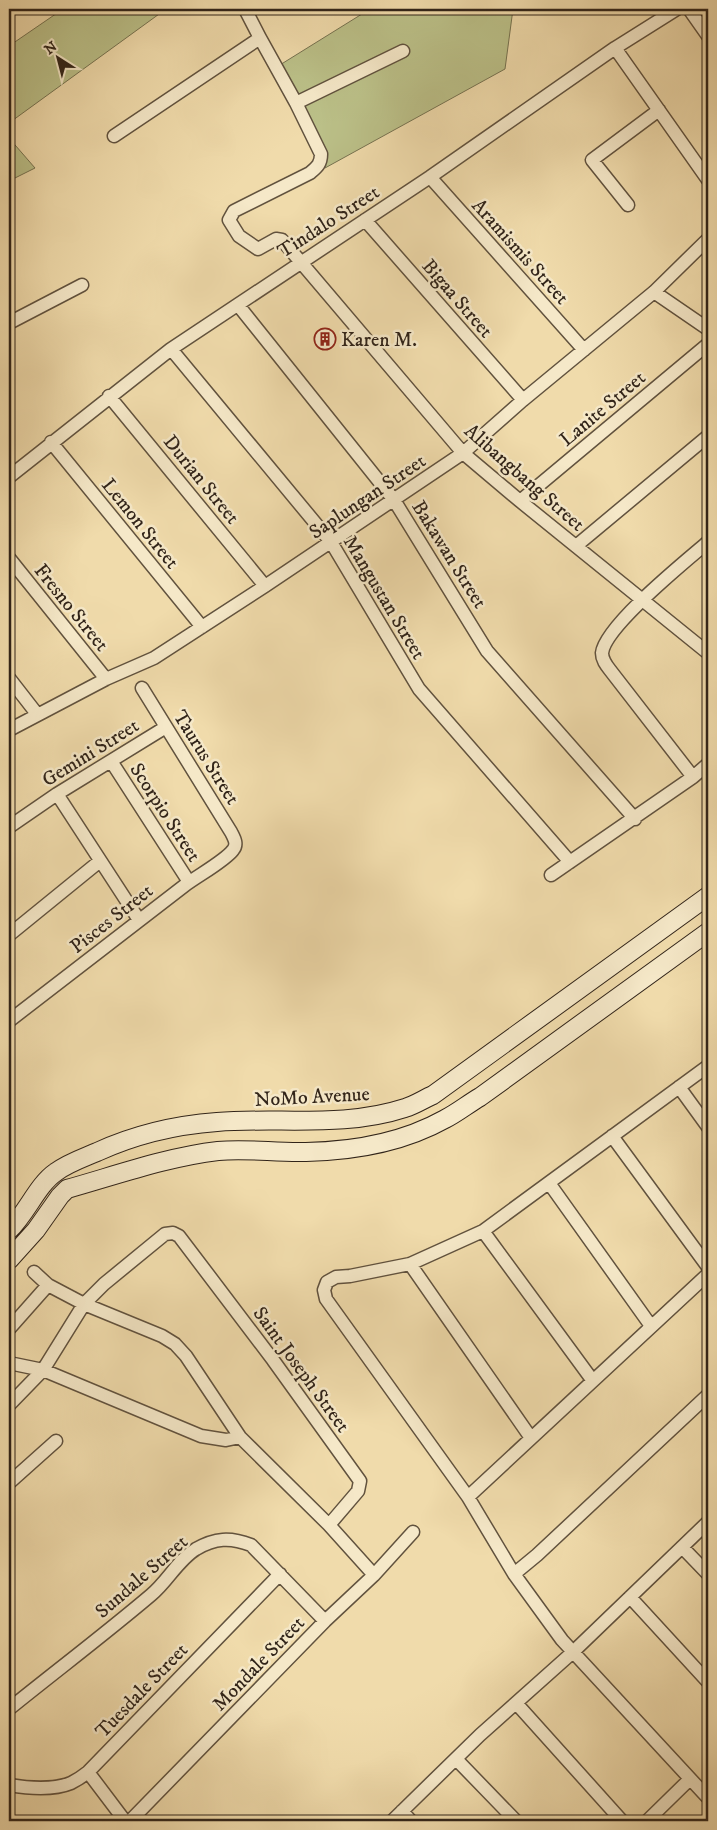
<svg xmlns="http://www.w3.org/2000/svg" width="717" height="1830" viewBox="0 0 717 1830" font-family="'IM FELL DW Pica',serif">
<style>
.green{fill:#bbc088;stroke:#767250}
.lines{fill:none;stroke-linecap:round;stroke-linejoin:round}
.street-casing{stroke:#61523e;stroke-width:15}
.secondary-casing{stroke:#312419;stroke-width:20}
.street{stroke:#f5e8c8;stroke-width:12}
.secondary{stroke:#f5e8c8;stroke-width:18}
.labels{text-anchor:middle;stroke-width:5;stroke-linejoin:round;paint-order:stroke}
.street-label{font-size:20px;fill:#312419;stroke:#f5e8c8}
.poi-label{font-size:20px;fill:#312419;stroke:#f5e8c8;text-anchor:start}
</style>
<rect width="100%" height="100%" fill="#f0dbab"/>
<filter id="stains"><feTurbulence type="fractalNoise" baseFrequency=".004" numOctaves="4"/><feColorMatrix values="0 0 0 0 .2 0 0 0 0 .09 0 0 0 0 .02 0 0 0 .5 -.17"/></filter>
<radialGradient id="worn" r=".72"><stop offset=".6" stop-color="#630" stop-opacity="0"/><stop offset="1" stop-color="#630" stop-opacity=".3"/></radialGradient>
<path class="green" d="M 63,9 L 166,9 L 9,123 L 9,46 Z
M 370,9 L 513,9 L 505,69 L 325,168 L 275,68 Z
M 9,138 L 35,168 L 9,181 Z"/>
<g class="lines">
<g class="street-casing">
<path id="street" d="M 689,9 L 708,36
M 260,38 L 296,103 L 321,154 C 321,164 317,167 310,173 L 234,211 L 229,220 L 239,236 L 258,249 L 276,239 L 282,240 L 463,453 L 520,501 L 708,653
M 615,48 L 708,180
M 296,103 L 403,51
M 114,136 L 260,38 L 245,9
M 430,177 L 584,350
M 628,205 L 592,160 L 659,110
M 365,220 L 523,400
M 654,292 L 708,329
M 238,305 L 394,500 L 487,651 L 635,819
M 9,323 L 82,285
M 171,349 L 331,542 L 419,689 L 570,862
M 109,396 L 265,586
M 51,442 L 202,627
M 9,477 L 171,349 L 430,177 L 615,48 L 677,9
M 520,501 L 708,344
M 576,546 L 708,436
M 9,558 L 106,679
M 9,678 L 37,714
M 9,730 L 106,679 L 154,658 L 265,586 L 463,453 L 523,400 L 654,292 L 708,239
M 111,761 L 189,882
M 693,777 L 610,670 C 606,665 602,660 602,653 C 605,626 686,561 708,542
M 57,794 L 139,920
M 9,827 L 57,794 L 166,727
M 551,875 L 693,777 L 708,764
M 9,935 L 100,861
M 9,1021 C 67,976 126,931 184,886 C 197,876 225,861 233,850 C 238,844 234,838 231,832 L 142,688
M 708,1066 L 483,1231 L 410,1264 L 350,1276 L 336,1277 L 327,1282 L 324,1290 L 326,1299 L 468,1497 L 514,1574 L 537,1555 L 708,1395
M 679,1087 L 708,1127
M 612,1136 L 708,1267
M 549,1183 L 651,1326
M 483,1231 L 593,1381
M 410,1264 L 531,1438
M 34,1272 L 48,1285 L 84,1304 L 162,1336 L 175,1344 L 186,1356 L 240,1437 L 329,1525 L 374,1575
M 9,1329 L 48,1285
M 9,1363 L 43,1370 L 201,1436 L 226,1440 L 240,1437
M 9,1405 L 43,1370 L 84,1304 L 104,1284 L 165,1234 L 173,1233 L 179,1236 L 273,1360 L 360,1481 L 358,1491 L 329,1525
M 9,1483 L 56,1441
M 468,1497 L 708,1274
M 682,1547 L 708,1574
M 514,1574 L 562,1640 L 708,1798
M 630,1597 L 708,1682
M 516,1703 L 622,1821
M 9,1709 C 56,1671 105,1634 151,1595 C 167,1582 178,1560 196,1549 C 215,1538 230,1537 251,1545 L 325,1621
M 456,1759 L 516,1821
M 88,1772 L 125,1821
M 9,1785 C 27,1788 54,1790 71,1783 C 77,1780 83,1776 88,1772 L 280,1574
M 402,1811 L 411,1821
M 130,1821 L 325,1621 L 374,1575 L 413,1532
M 392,1821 L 480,1735 L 573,1652 L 708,1522
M 647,1821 L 690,1779"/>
</g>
<g class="secondary-casing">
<path id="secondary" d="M 9,1230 C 27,1213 37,1185 56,1172 C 68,1163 83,1158 97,1152 C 134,1135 176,1125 217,1122 C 280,1117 344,1128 405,1108 C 415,1105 424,1099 433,1095 L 708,896
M 9,1260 L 36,1230 L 60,1196 L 67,1189 C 117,1175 167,1157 218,1151 C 247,1148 276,1153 306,1152 C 354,1151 402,1143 445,1119 C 457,1113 468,1104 480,1097 L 708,932"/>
</g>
<use href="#street" class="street"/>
<use href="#secondary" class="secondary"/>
</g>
<defs>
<g id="building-ring" transform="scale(1.125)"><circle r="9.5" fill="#f5e8c8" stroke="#8f2418" stroke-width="1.5"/><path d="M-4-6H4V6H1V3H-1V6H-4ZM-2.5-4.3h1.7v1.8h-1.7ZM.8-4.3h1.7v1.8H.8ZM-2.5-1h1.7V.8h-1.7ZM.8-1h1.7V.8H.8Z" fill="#8f2418"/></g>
</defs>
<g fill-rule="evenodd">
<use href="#building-ring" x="325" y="339"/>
</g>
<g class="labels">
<g class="street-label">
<text transform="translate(328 221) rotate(-33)" y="7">Tindalo Street</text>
<text transform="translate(521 251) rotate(48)" y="7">Aramismis Street</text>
<text transform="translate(458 298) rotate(49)" y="7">Bigaa Street</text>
<text transform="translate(602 408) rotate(-40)" y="7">Lanite Street</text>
<text transform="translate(525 477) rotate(41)" y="7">Alibangbang Street</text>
<text transform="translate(202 479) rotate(51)" y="7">Durian Street</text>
<text transform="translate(367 496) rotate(-34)" y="7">Saplungan Street</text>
<text transform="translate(141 523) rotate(51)" y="7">Lemon Street</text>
<text transform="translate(450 554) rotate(58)" y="7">Bakawan Street</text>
<text transform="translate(385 597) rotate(59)" y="7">Mangustan Street</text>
<text transform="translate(72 607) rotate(51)" y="7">Fresno Street</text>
<text transform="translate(90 752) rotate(-32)" y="7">Gemini Street</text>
<text transform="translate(207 757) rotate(58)" y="7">Taurus Street</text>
<text transform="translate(166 812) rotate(57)" y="7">Scorpio Street</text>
<text transform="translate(111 918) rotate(-38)" y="7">Pisces Street</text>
<text transform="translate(312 1096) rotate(-3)" y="7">NoMo Avenue</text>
<text transform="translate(302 1369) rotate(54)" y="7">Saint Joseph Street</text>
<text transform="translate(141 1576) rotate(-41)" y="7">Sundale Street</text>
<text transform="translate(258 1663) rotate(-46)" y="7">Mondale Street</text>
<text transform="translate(141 1690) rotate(-46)" y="7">Tuesdale Street</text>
</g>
<g class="poi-label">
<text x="341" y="346">Karen M.</text>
</g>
</g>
<rect width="717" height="1830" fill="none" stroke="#f0dbab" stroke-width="30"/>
<rect x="10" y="10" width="697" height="1810" fill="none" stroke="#312419" stroke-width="2.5"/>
<rect x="15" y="15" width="687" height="1800" fill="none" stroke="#312419"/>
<g transform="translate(58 58) rotate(324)" stroke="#f5e8c8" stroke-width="4" paint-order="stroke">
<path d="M0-4L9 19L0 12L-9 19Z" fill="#312419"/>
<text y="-8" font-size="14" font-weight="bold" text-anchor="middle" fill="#312419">N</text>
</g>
<rect width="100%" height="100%" filter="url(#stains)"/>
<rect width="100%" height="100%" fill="url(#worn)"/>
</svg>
